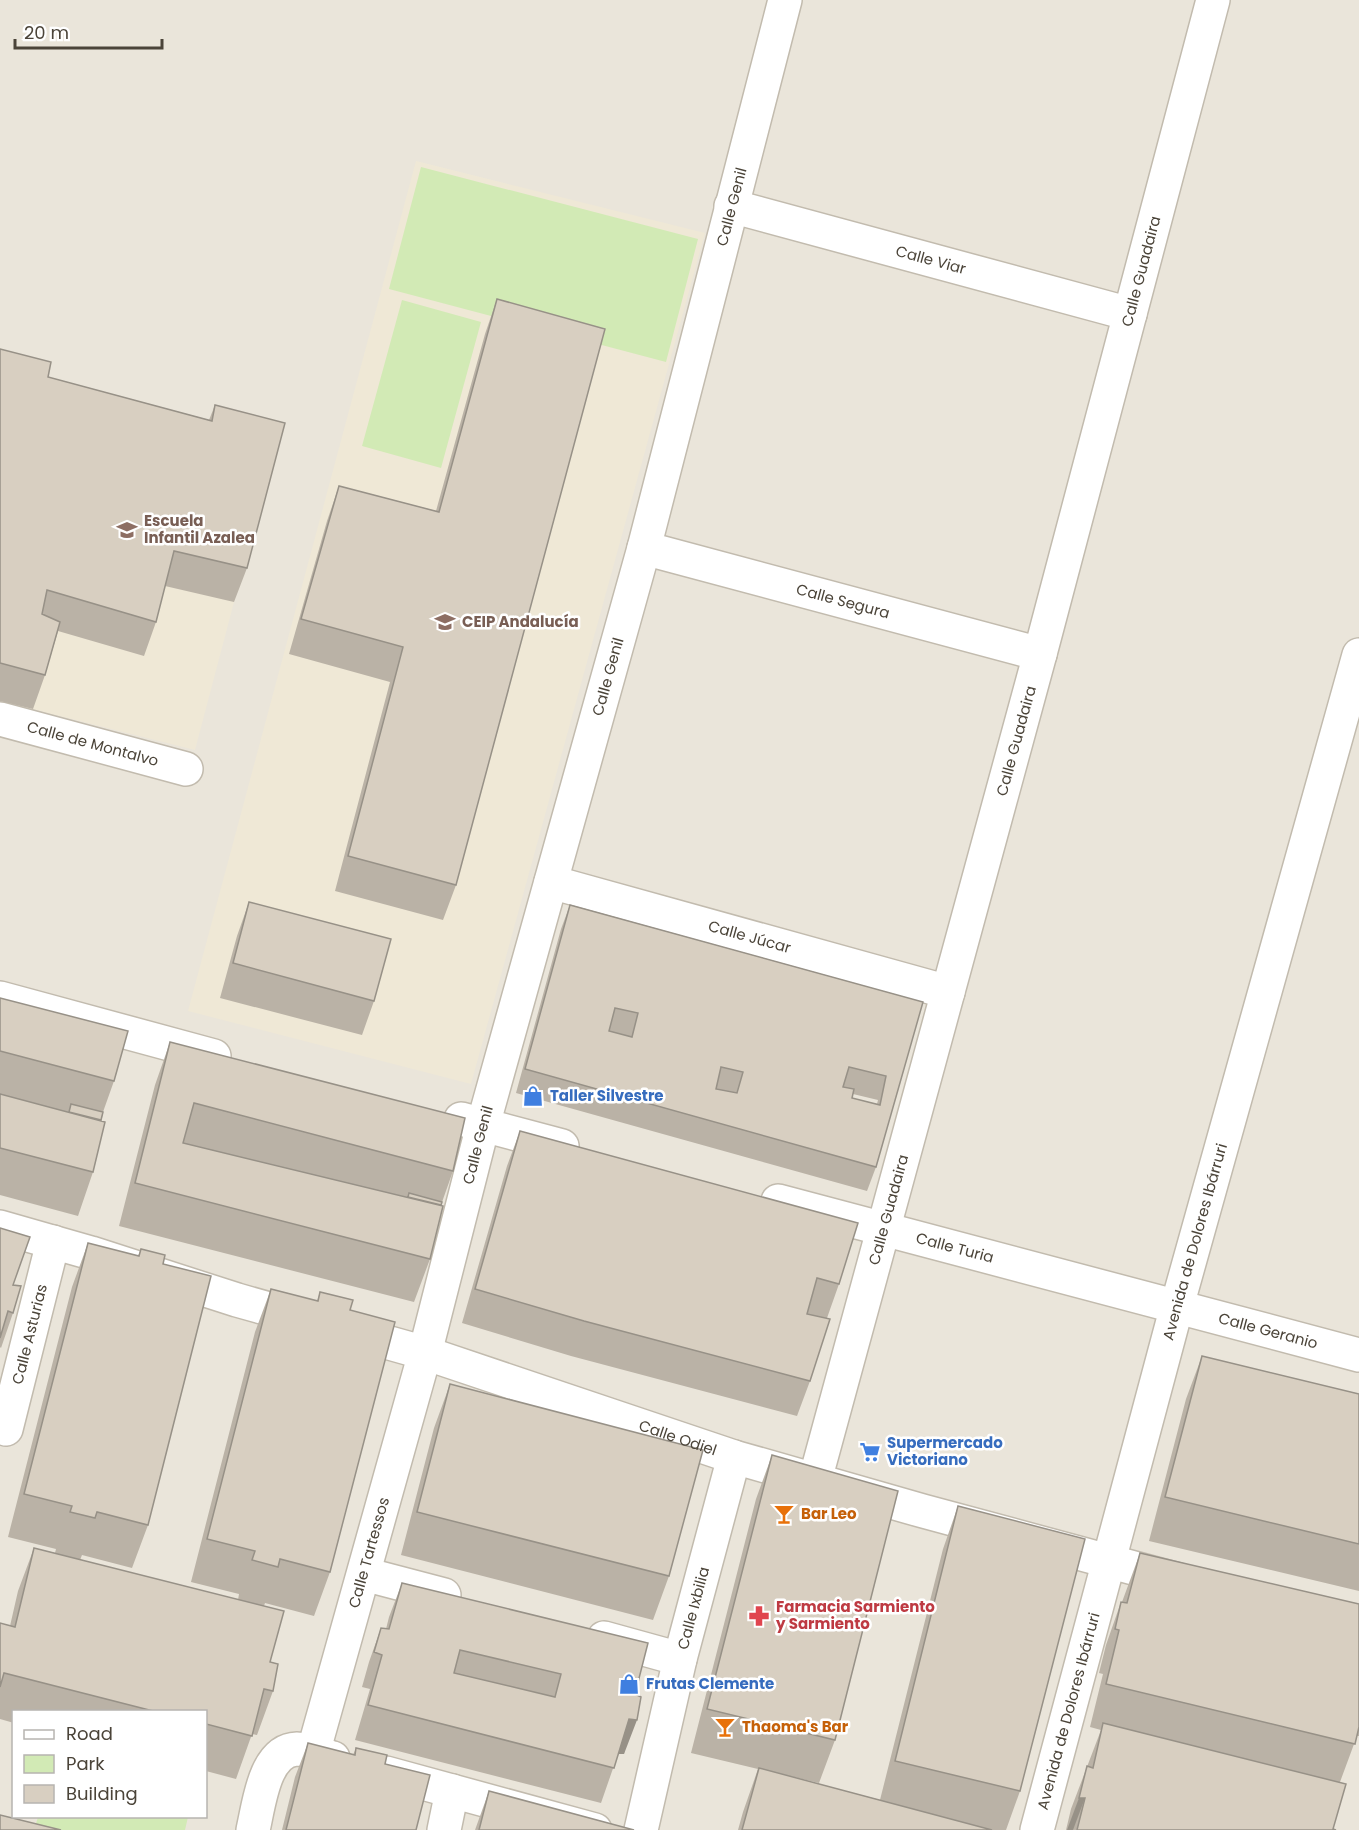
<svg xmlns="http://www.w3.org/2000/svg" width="1359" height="1830" viewBox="0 0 1359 1830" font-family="Poppins,sans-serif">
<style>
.residential{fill:#eae5da;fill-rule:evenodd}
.education{fill:#efe8d6}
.green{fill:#d2eab5}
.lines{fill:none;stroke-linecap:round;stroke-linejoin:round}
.minor-casing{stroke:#c2bbae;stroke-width:36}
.minor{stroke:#fff;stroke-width:33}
.wall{fill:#bab2a6;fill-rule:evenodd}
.shaded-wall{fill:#979187}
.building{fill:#d8cfc1;stroke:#979187;stroke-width:1.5;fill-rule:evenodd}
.labels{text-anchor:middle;stroke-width:5;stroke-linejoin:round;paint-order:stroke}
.street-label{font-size:15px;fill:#4b4439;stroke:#fff}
.education-label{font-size:15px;font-weight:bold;fill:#785e54;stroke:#fff;text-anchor:start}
.shop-label{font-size:15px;font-weight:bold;fill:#366cbe;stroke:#fff;text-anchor:start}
.food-label{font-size:15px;font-weight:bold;fill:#c56008;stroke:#fff;text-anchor:start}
.health-label{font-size:15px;font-weight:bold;fill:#be3a42;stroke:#fff;text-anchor:start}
</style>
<rect width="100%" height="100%" fill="#f6f3ec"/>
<path class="residential" d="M 0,0 L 1359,0 L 1359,1830 L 0,1830 ZM 14,1712 L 206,1712 L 206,1816 L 14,1816 Z"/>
<path class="education" d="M 416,161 L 705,233 L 471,1084 L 188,1011 Z
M 0,387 L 272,458 L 195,750 L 0,701 Z"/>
<path class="green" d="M 421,167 L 698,239 L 666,362 L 389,289 Z
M 402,300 L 481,322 L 441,468 L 362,446 Z
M 38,1817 L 188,1817 L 185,1830 L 34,1830 Z"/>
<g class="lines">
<g class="minor-casing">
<g id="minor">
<path id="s1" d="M 731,206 L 1130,314"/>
<path id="s2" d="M 644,548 L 1040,654"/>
<path id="s3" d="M 0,719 L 186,769"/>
<path id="s4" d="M 551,882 L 948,992"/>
<path d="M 0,998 L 214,1056"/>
<path d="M 461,1119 L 562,1146"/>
<path id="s5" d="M 778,1201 L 1359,1355"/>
<path id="s6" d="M 0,1227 L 91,1253 L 237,1300 L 425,1353 L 734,1457 L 923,1511 L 1178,1580"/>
<path id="s7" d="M 0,1427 L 6,1429 L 53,1242"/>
<path id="s8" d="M 815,1480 L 1040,654 L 1213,0"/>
<path d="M 364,1574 L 444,1595"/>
<path d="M 604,1638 L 680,1659"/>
<path id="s9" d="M 313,1753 L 425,1353 L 483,1125 L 644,548 L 785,0"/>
<path d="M 386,1773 L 595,1830"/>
<path d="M 253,1830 C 259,1805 264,1750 297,1749 C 308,1749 322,1755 333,1758"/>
<path d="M 444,1830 L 452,1791"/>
<path id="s10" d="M 641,1830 L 680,1659 L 734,1457"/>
<path id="s11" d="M 1037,1830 L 1177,1306 L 1359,655"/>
</g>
</g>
<use href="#minor" class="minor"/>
</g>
<path class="wall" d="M 497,299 L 456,885 L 443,920 L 335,891 L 390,682 L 289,654 L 327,521 L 339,486 L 436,511 L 485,334 Z
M 0,349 L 48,377 L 209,420 L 215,405 L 247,568 L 234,602 L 165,586 L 156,622 L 144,656 L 58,631 L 45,675 L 33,709 L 0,701 Z
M 249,902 L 374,1001 L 362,1035 L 220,998 L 237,936 Z
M 570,905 L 923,1002 L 876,1167 L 867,1191 L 516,1093 L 561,929 ZM 853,1094 L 878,1100 L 877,1104 L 852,1098 Z
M 0,998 L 114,1081 L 103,1112 L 93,1172 L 78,1216 L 0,1195 Z
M 170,1042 L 453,1171 L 441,1205 L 430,1259 L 414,1302 L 119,1226 L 155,1085 Z
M 520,1131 L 839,1284 L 827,1318 L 810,1381 L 797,1416 L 571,1356 L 462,1323 L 507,1166 Z
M 0,1228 L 13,1285 L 13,1313 L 1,1348 L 0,1347 Z
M 88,1243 L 138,1256 L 141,1249 L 163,1264 L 148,1525 L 132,1568 L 82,1555 L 80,1560 L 238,1600 L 239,1594 L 191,1582 L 255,1332 L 271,1289 L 317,1301 L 320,1292 L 350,1310 L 330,1572 L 314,1616 L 265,1603 L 264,1606 L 273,1691 L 257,1735 L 252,1734 L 236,1779 L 206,1771 L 206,1712 L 14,1712 L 14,1723 L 0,1719 L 0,1623 L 10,1626 L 18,1591 L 34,1548 L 55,1553 L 56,1549 L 8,1537 L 72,1287 Z
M 1202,1356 L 1359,1394 L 1359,1591 L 1149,1541 L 1186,1399 Z
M 450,1384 L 669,1576 L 653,1620 L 401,1555 L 434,1428 Z
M 772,1455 L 835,1740 L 819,1783 L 777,1773 L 880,1800 L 943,1549 L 958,1506 L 1020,1791 L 1006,1830 L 738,1830 L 743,1812 L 758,1769 L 691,1753 L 756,1499 Z
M 1140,1553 L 1359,1604 L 1359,1736 L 1357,1736 L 1340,1782 L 1333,1829 L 1336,1830 L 1066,1830 L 1071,1809 L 1101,1730 L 1090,1727 L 1103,1674 L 1099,1673 L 1106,1645 L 1121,1602 L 1122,1602 Z
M 402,1583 L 635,1694 L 624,1754 L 618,1754 L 601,1803 L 355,1740 L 370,1689 L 362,1687 L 369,1662 L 381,1628 L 386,1629 L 389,1617 Z
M 308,1743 L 353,1755 L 356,1748 L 385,1764 L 416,1830 L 282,1830 L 295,1777 Z
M 489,1791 L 634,1830 L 475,1830 Z"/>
<path class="shaded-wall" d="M 629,1719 L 637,1720 L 624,1754 L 616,1754 Z
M 1079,1798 L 1085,1798 L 1073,1830 L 1067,1830 Z"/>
<path class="building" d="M 497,299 L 605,329 L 456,885 L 348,856 L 403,647 L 301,619 L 339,486 L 439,512 Z
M 0,349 L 51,362 L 48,377 L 212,421 L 215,405 L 285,423 L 247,568 L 174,551 L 156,622 L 47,590 L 42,614 L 60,622 L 45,675 L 0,663 Z
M 249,902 L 391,939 L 374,1001 L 233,963 Z
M 570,905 L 923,1002 L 876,1167 L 525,1069 ZM 615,1008 L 638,1013 L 632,1037 L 609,1031 ZM 721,1067 L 743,1072 L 737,1093 L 716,1089 ZM 849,1067 L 886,1076 L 880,1105 L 852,1098 L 854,1089 L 843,1087 Z
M 0,998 L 128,1031 L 114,1081 L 0,1051 Z
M 170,1042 L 465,1118 L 453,1171 L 194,1103 L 183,1143 L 443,1206 L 430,1259 L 135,1183 Z
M 0,1094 L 105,1122 L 93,1172 L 0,1148 Z
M 71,1104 L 103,1112 L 101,1120 L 69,1112 Z
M 520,1131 L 858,1223 L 839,1284 L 817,1278 L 807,1314 L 830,1319 L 810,1381 L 584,1321 L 475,1289 Z
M 409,1193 L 442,1202 L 441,1205 L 408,1197 Z
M 0,1228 L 30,1237 L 13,1285 L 21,1286 L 13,1313 L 8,1311 L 0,1338 Z
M 88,1243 L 139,1256 L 141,1249 L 165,1255 L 163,1264 L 211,1276 L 148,1525 L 97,1512 L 95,1518 L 70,1512 L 72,1506 L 24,1494 Z
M 271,1289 L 318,1301 L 320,1292 L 353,1300 L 350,1310 L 395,1322 L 330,1572 L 280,1559 L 278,1567 L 252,1560 L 255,1551 L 207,1539 Z
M 1202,1356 L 1359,1394 L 1359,1544 L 1165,1497 Z
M 450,1384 L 703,1450 L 669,1576 L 417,1512 Z
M 772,1455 L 898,1491 L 835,1740 L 707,1709 Z
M 958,1506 L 1085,1539 L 1020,1791 L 895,1761 Z
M 34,1548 L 284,1611 L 270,1662 L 278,1664 L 273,1691 L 264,1689 L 252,1736 L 206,1724 L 206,1712 L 157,1712 L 4,1673 L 0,1687 L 0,1623 L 15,1627 Z
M 1140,1553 L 1359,1604 L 1359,1727 L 1355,1744 L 1106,1684 L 1119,1630 L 1115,1629 L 1121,1602 L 1127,1603 Z
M 402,1583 L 648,1643 L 635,1694 L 641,1697 L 637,1720 L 629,1719 L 614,1768 L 368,1705 L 382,1655 L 374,1652 L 381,1628 L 389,1629 ZM 460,1650 L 561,1674 L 555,1697 L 454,1673 Z
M 1103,1723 L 1346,1784 L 1333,1829 L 1336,1830 L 1077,1830 L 1085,1798 L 1079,1798 L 1087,1766 L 1093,1768 Z
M 308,1743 L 355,1755 L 356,1748 L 387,1755 L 385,1764 L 430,1775 L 416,1830 L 286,1830 Z
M 759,1768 L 992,1830 L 742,1830 Z
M 489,1791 L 634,1830 L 479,1830 Z
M 0,1815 L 61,1830 L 0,1830 Z"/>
<defs>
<g id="school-bare" transform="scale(1.62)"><path d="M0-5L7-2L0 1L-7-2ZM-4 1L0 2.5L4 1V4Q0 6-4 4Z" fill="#8d6e63" stroke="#fff" stroke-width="2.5" paint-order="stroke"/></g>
<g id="shop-bare" transform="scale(1.62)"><path d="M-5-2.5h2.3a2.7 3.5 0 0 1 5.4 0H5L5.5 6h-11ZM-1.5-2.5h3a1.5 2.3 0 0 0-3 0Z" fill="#3f7fe0" stroke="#fff" stroke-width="2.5" paint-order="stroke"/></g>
<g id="supermarket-bare" transform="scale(1.62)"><path d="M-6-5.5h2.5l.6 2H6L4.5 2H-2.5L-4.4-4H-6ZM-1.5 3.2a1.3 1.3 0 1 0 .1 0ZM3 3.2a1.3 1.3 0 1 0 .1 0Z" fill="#3f7fe0" stroke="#fff" stroke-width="2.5" paint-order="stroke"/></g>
<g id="bar-bare" transform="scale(1.62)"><path d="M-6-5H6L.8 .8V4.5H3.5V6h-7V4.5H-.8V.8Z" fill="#e8710a" stroke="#fff" stroke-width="2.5" paint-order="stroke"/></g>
<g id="pharmacy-bare" transform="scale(1.62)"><path d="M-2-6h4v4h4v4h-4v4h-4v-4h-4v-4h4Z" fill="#e0444e" stroke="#fff" stroke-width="2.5" paint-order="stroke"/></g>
</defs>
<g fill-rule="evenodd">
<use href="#school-bare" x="127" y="530"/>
<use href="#school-bare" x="445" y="622"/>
<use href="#shop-bare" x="533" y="1096"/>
<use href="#supermarket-bare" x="870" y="1452"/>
<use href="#bar-bare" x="784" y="1514"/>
<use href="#pharmacy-bare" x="759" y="1616"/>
<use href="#shop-bare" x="629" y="1684"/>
<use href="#bar-bare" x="725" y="1727"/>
</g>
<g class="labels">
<g class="street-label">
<text dy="5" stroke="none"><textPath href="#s9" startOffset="1602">Calle Genil</textPath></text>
<text dy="5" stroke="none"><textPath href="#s1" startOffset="207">Calle Viar</textPath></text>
<text dy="5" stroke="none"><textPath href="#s8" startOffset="1252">Calle Guadaira</textPath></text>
<text dy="5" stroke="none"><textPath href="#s2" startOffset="206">Calle Segura</textPath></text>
<text dy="5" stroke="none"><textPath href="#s9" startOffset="1116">Calle Genil</textPath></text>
<text dy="5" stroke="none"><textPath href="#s8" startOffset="766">Calle Guadaira</textPath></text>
<text dy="5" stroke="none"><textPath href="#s3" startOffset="96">Calle de Montalvo</textPath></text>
<text dy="5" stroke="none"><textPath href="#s4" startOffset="206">Calle Júcar</textPath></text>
<text dy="5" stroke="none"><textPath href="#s9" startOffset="630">Calle Genil</textPath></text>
<text dy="5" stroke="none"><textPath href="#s8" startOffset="280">Calle Guadaira</textPath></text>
<text dy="5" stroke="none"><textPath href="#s11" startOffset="609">Avenida de Dolores Ibárruri</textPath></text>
<text dy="5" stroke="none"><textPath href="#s5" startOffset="183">Calle Turia</textPath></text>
<text dy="5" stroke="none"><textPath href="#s5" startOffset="507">Calle Geranio</textPath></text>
<text dy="5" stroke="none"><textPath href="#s7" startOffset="104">Calle Asturias</textPath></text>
<text dy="5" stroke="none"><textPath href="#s6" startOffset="710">Calle Odiel</textPath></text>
<text dy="5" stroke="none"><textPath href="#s9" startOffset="208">Calle Tartessos</textPath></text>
<text dy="5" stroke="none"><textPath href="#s10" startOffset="228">Calle Ixbilia</textPath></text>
<text dy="5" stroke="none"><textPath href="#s11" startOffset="123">Avenida de Dolores Ibárruri</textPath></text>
</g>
<g class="education-label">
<text x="144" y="526">Escuela<tspan x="144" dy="17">Infantil Azalea</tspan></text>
<text x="462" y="627">CEIP Andalucía</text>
</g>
<g class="shop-label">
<text x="550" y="1101">Taller Silvestre</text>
<text x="887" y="1448">Supermercado<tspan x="887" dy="17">Victoriano</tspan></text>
<text x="646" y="1689">Frutas Clemente</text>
</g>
<g class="food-label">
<text x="801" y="1519">Bar Leo</text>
<text x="742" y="1732">Thaoma's Bar</text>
</g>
<g class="health-label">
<text x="776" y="1612">Farmacia Sarmiento<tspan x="776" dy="17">y Sarmiento</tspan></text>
</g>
</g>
<rect x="12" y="1710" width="195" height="108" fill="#ffffff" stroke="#b7b4b0" stroke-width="1.5"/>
<rect x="24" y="1730" width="30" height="9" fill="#ffffff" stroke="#b7b4b0" stroke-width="1.5"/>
<text x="66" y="1740" font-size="18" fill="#4b4439">Road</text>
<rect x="24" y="1755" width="30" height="18" fill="#d2eab5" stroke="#b7b4b0" stroke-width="1.5"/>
<text x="66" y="1770" font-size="18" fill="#4b4439">Park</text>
<rect x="24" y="1785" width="30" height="18" fill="#d8cfc1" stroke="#b7b4b0" stroke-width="1.5"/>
<text x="66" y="1800" font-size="18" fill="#4b4439">Building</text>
<path d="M15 39v9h147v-9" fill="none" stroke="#4b4439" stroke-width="3"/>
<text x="24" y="39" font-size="18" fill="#4b4439" stroke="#ffffff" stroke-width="4.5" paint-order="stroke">20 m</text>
</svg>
